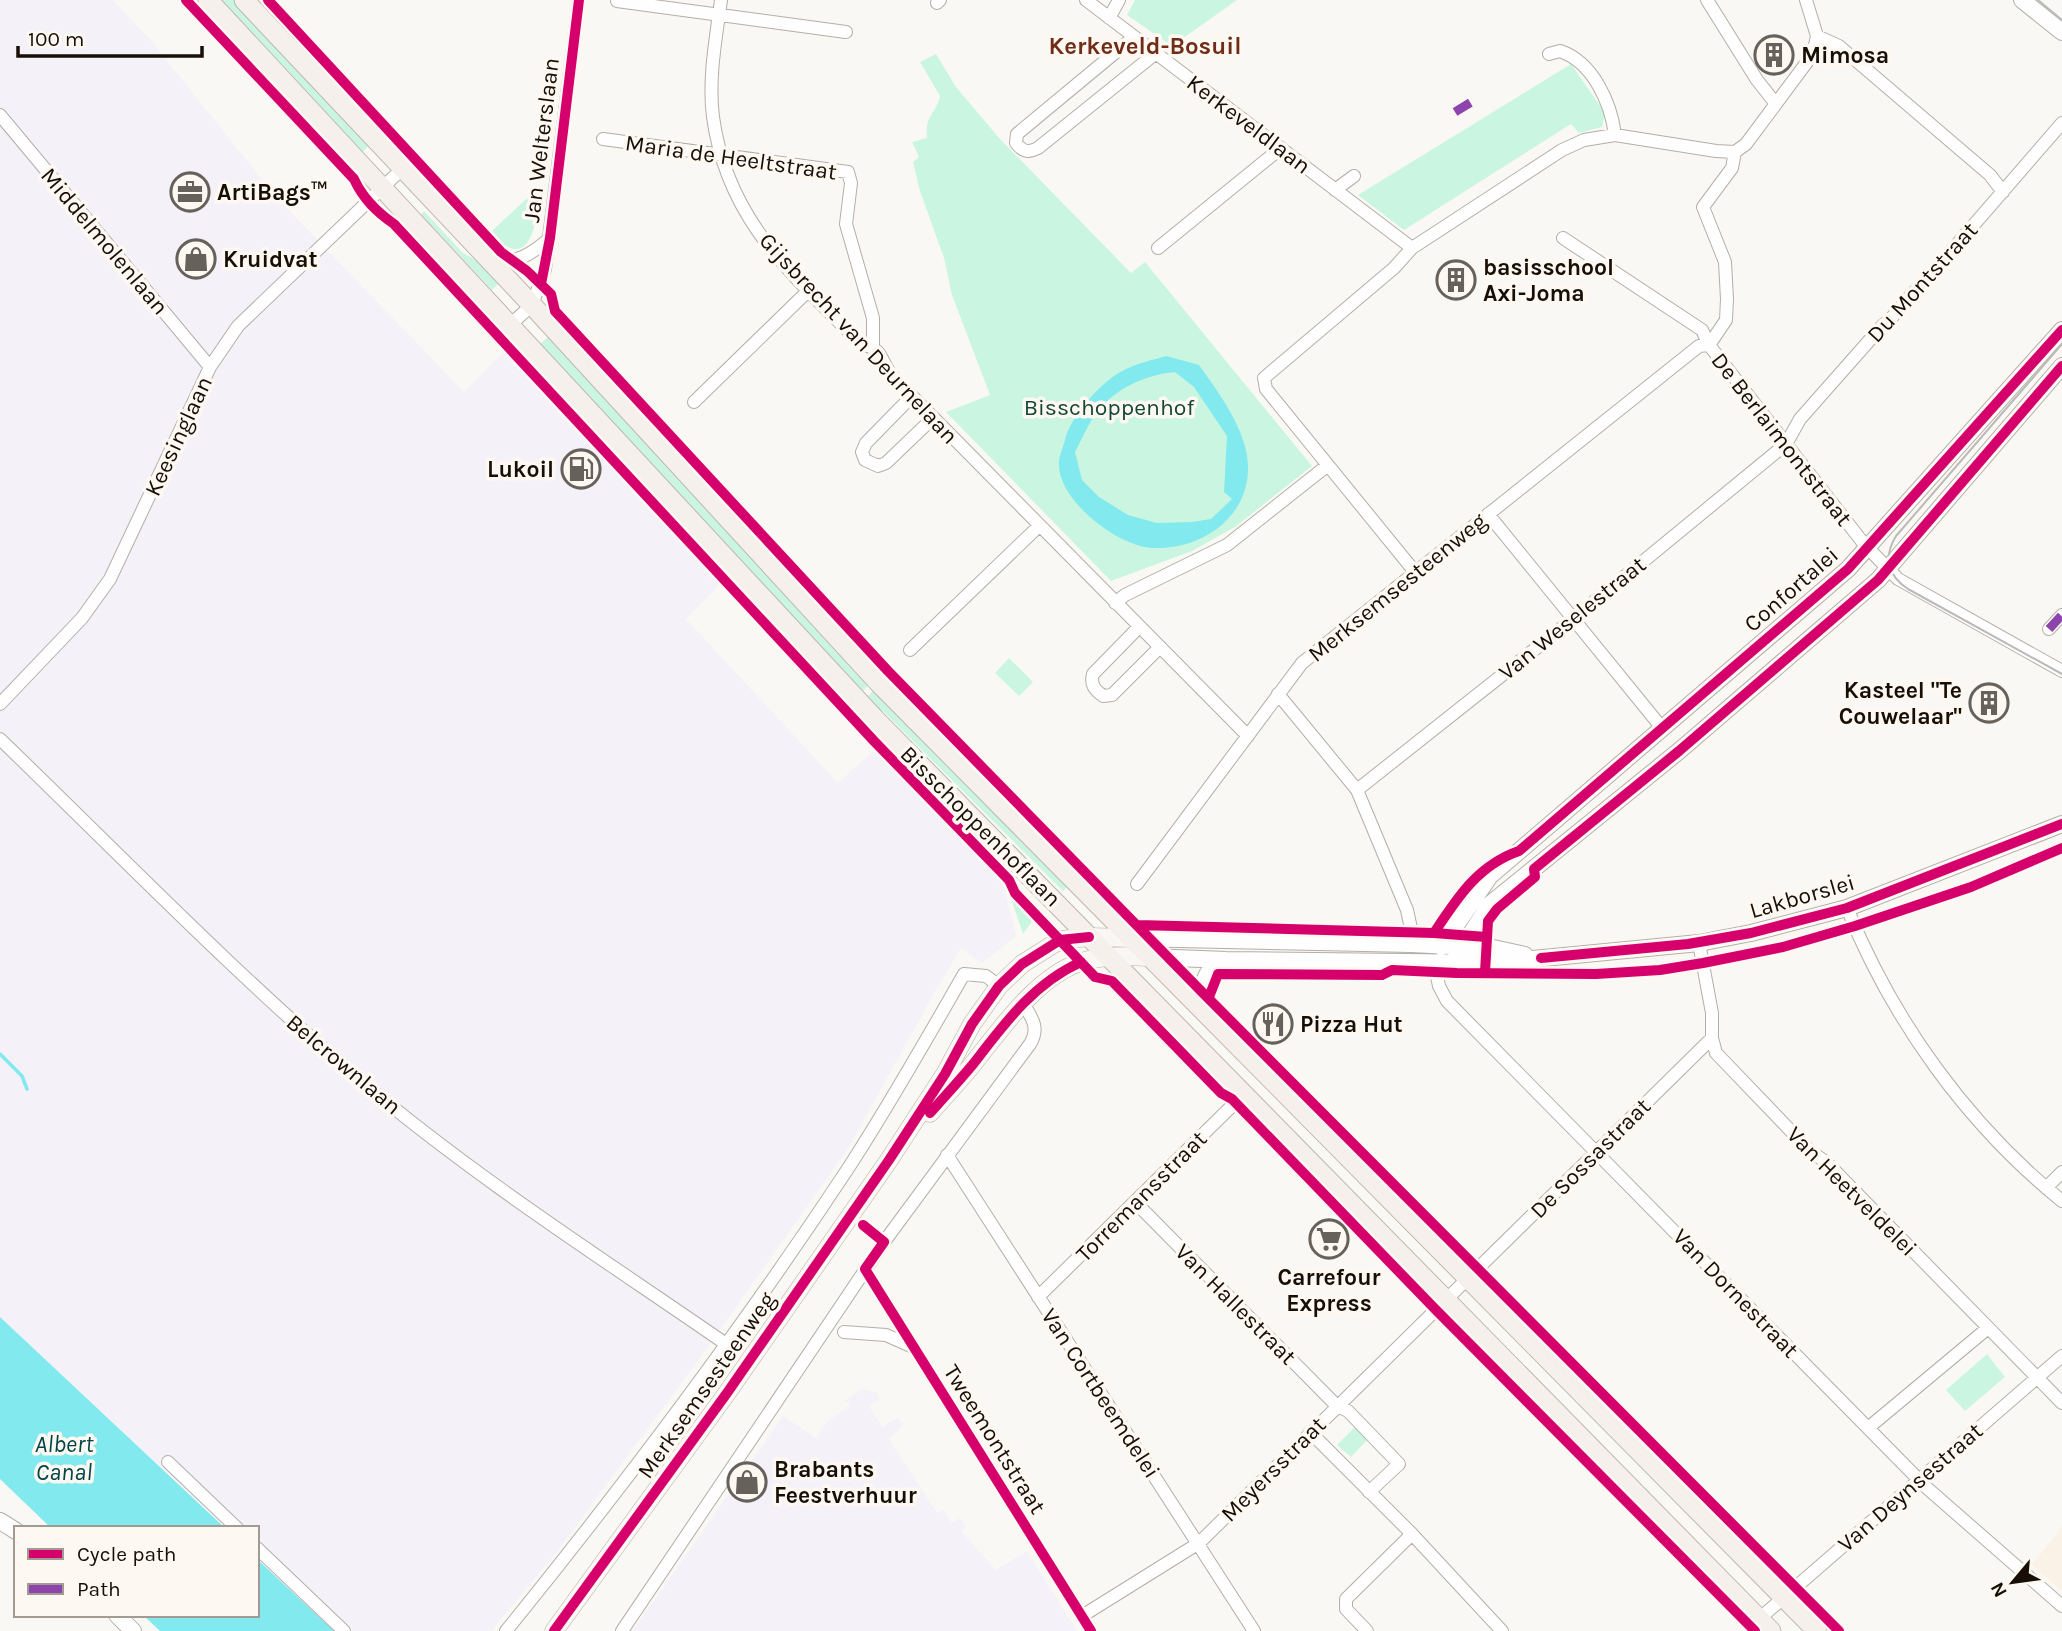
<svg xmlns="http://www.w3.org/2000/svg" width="2062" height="1631" viewBox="0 0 2062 1631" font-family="Karla,sans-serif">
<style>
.industrial{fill:#f4f1f9}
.education{fill:#faf2e6}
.green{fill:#caf6e1}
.water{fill:#82e9ee;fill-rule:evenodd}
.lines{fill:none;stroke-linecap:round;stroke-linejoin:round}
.stream{stroke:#82e9ee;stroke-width:3.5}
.minor-casing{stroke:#b4aea8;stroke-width:14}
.tertiary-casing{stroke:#b4aea8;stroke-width:18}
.secondary-casing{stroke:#b4aea8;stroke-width:19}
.primary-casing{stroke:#bfb7ac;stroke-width:21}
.minor{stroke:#fefefe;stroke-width:12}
.tertiary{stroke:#fefefe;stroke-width:16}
.secondary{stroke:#f9f7f5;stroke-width:18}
.primary{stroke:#f5f0eb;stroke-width:19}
.tram{stroke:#bbbab9;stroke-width:2}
.quiet{stroke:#8e44ad;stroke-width:9;stroke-dasharray:18 9;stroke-linecap:butt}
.cycleway-casing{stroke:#fdf8f2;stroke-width:15}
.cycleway{stroke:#d6006c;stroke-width:10}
.labels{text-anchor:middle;stroke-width:7;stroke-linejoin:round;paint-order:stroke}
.poi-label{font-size:23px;font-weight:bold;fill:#170f06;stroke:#fdf8f2;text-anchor:start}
.street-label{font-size:23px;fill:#170f06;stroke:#fdf8f2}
.park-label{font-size:23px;fill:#154533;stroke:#fdf8f2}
.neighbourhood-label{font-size:24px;font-weight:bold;fill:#6f2c17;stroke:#fdf8f2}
.water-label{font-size:24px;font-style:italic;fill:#004448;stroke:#fdf8f2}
</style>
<rect width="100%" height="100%" fill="#faf8f5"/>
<path class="industrial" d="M 0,0 L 113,0 L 152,42 L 276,197 L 464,392 L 507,348 L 720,585 L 686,619 L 838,783 L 881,744 L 1002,879 L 1016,936 L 982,963 L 961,948 L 937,988 L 849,1147 L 707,1348 L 556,1553 L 491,1631 L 350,1631 L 257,1551 L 257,1528 L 231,1528 L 161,1467 L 0,1317 Z
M 862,1389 L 877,1393 L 879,1399 L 869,1406 L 882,1427 L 898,1418 L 903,1426 L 889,1439 L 937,1513 L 943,1510 L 952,1523 L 960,1518 L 966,1527 L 961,1531 L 996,1570 L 1027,1551 L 1077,1631 L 633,1631 L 783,1416 L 816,1438 L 827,1422 L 850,1405 L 845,1401 Z"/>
<path class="education" d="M 2062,1526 L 2062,1591 L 2032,1565 Z"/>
<path class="green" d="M 216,0 L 237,0 L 370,144 L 360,155 Z
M 1135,0 L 1237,0 L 1172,46 L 1127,15 Z
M 936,54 L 956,87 L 1000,139 L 1131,273 L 1145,262 L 1312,466 L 1235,527 L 1192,551 L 1111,581 L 946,412 L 990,395 L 952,295 L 944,258 L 920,191 L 913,162 L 919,157 L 912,142 L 927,138 C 925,113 936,115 940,96 L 920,62 Z
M 1571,64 L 1605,113 L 1602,127 L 1579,133 L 1571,124 L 1404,230 L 1358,195 Z
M 541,185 C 538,201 537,261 508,247 C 502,244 497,236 492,231 Z
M 424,211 L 463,253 L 481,263 L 499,283 L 492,290 L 435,229 L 418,217 Z
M 548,337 L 870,684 L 859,695 L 537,347 Z
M 1009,658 L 1033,682 L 1019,696 L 995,673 Z
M 875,689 L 1070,884 L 1063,891 L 883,711 L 864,700 Z
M 1013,899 L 1033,920 L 1023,934 L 1012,901 Z
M 1987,1354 L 2005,1377 L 1965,1411 L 1946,1390 Z
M 1355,1427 L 1367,1440 L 1351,1457 L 1337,1445 Z"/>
<path class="water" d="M 1166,356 L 1199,365 C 1216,389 1235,414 1244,443 C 1263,504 1212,550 1153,548 C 1119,547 1060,502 1059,466 C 1058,458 1063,448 1065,440 C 1070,417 1103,379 1126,369 C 1138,363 1153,360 1166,356 ZM 1175,372 L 1194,387 L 1227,436 L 1224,492 L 1232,499 L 1211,519 L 1192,522 L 1157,523 L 1128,515 L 1099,497 L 1082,480 L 1075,452 C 1082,439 1088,424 1097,412 C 1116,388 1145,375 1175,372 Z
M 0,1317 L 225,1528 L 51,1528 L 0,1479 Z
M 257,1559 L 334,1631 L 160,1631 L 143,1615 L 257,1615 Z"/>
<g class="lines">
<path class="stream" d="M 0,1054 L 22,1076 L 27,1089"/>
<g class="minor-casing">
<path id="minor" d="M 721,0 C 716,38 708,79 713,117 C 727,220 792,274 861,344 C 886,350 878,359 892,375 C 898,383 905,389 912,396 L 1248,736
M 1086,0 L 1412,248
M 1707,0 L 1757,80 L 1776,104
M 617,1 L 846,32
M 937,3 L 940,0
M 1109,18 L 1119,0
M 1817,36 L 1839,46 L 1990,175 L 2003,192
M 1134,37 L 1017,134 L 1016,143 C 1023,152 1028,153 1038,148 L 1156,53
M 1549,54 L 1560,51 C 1593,62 1611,103 1615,135
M 0,115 L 210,367
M 603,139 L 848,172 L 851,183 L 846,224 L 873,318 L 873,347
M 1335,190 L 1354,176
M 1563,238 L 1702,330 L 1709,345 L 1864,544 L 1898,579 L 2062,671
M 1158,248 L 1281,148
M 491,262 C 516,264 532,254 550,238
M 510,325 L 532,305 L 545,269 L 579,0
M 1709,345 L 1726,320 L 1727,299 L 1725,262 L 1703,207 L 1732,168 L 1735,152 L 1746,144 L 1813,54 L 1817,36 L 1806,0
M 912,396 L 866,443 L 862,452 L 865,460 L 878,466 L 886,463 L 933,418
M 694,402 L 808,291
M 1488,514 L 1662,728
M 1415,572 L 1266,389 L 1264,378 L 1394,268 L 1412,248 L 1562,150 L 1584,140 L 1615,135 L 1716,151 L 1735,152
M 1115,603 L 1125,595 L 1227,545 L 1328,465
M 1139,627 L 1093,674 C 1090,685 1095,690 1103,696 L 1112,695 L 1160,647
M 2049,629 L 2062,615
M 910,650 L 1039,526
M 1278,694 L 1357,790 L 1407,910 L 1412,933 L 1411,944
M 0,704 L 82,618 L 110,579 L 210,367 L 238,326 L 403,168
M 0,739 C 119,854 235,974 361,1081 C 476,1178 603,1259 726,1344
M 1357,790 L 1573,619 L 1786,444 L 1800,419 L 1883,325 C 1899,314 1905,298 1920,287 L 2062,123
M 1137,884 L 1302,663 L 1699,346 L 1709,345
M 1847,908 C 1893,1021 1967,1124 2062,1201
M 1699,943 L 1712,1013 L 1712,1038 L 1716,1053 L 1811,1152 L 1826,1162 L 2062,1403
M 1434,962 L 1439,986 L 1447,1001 L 1927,1488 L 2062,1606
M 947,1155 L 1254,1631
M 2046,1188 L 2062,1172
M 1135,1202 L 1337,1406 L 1348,1411 L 1399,1464 L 1369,1492
M 865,1269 L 1091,1631
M 1038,1297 L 1244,1094
M 844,1332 L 886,1335 L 911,1346
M 1868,1428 L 1988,1328
M 1310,1432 L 1412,1534 L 1502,1631
M 168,1462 L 237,1528
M 257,1548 L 344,1631
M 1082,1616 L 1199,1543 L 1712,1038
M 1759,1619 L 2062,1356
M 506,1631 C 626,1483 742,1329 847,1170 C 889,1106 926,1040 964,974 L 986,976 L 999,986
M 622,1631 L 884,1242 L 1030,1044 C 1040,1028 1032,1018 1023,1003
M 1367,1631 L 1346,1609 L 1346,1599 L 1412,1534"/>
</g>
<g class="tertiary-casing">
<path id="tertiary" d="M 2022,0 L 2062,32
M 1132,938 L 1411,944 L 1493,948 L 1525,955
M 1441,947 L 1490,876 L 1848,569 L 2062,330
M 1150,957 L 1226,960 L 1492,963 L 1699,943 L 1751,933 L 1847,908 L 2062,824
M 1453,962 L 1489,905 L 1679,751 L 1878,580 L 2062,366
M 1216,1015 L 1202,992 C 1205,973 1209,968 1226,960
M 0,1521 L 16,1531
M 117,1615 L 133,1631"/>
</g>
<g class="secondary-casing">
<path id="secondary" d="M 930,1113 C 944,1097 959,1081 973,1064 C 1000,1030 1037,976 1081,962 C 1104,955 1127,956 1150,957
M 554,1631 L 727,1393 L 889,1160 L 945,1074 L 972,1024 L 999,986 L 1022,964 L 1060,940 L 1089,937 L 1132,938"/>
</g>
<g class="primary-casing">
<path id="primary" d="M 208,0 L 875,719 L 1771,1631
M 244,0 L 532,305 L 878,682 L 1817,1631"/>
</g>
<use href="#minor" class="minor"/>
<use href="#tertiary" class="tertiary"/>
<use href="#secondary" class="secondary"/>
<use href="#primary" class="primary"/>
<path class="tram" d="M 2038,0 L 2062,20
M 2062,344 L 1896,536 C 1883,557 1888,576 1908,589 L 2062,674"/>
<path class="quiet" d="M 1455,112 L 1478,98
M 2049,629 L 2062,615"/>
<g class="cycleway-casing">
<path id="cycleway" d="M 186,0 L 354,179 C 363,199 377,212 394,224 L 874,741 L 1009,880 L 1015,893 L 1095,977 L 1112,981 L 1221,1093 L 1232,1099 L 1436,1310 L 1755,1631
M 268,0 L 501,252 L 527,271 L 551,294 L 555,311 L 888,671 L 1202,992 L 1839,1631
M 541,284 L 550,238 L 579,0
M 1138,925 L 1434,933 L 1486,937
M 1434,933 C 1457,898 1478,865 1519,851 L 1848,569 L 2062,330
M 1541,958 L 1688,944 L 1751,933 L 1847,908 L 2062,824
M 1485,972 L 1488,921 L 1497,909 L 1535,877 L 1534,869 L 1679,751 L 1878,580 L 2062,366
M 1209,997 L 1218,974 L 1382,975 L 1392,970 L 1457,973 L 1596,974 L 1660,970 L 1703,963 L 1783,947 L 1855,926 L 1971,887 L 2062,848
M 930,1113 C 945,1096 960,1080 974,1063 C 1004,1024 1034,983 1081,962
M 863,1225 L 884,1242 L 865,1269 L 1091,1631
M 554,1631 L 727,1393 L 889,1160 L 945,1074 L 972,1024 L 999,986 L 1022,964 L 1060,940 L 1089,937"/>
</g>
<use href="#cycleway" class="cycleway"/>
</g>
<defs>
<g id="building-ring" transform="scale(2.0125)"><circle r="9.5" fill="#fdf8f2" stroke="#66615a" stroke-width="1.5"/><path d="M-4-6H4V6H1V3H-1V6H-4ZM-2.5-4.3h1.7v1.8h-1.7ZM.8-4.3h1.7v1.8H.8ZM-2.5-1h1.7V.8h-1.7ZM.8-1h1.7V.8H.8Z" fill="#66615a"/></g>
<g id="office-ring" transform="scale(2.0125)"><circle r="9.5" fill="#fdf8f2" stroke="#66615a" stroke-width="1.5"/><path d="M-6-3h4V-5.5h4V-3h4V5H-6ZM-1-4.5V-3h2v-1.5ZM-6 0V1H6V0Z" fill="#66615a"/></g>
<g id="shop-ring" transform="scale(2.0125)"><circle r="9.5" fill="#fdf8f2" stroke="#66615a" stroke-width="1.5"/><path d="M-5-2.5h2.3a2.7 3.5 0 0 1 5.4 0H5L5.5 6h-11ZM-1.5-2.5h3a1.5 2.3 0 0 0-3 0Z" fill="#66615a"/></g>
<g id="fuel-ring" transform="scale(2.0125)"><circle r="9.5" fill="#fdf8f2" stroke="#66615a" stroke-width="1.5"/><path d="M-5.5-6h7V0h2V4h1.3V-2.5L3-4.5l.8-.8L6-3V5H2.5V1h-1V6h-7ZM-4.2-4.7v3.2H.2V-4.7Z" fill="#66615a"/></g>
<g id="restaurant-ring" transform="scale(2.0125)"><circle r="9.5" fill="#fdf8f2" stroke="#66615a" stroke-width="1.5"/><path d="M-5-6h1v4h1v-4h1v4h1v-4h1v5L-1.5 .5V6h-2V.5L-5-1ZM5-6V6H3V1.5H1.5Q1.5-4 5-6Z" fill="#66615a"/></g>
<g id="supermarket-ring" transform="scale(2.0125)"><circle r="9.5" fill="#fdf8f2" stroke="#66615a" stroke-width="1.5"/><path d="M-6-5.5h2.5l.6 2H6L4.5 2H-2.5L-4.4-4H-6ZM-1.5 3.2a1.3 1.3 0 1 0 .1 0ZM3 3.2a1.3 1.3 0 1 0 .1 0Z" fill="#66615a"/></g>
</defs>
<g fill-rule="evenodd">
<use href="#building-ring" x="1774" y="55"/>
<use href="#office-ring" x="190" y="192"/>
<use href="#shop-ring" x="196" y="259"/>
<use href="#building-ring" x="1456" y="280"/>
<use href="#fuel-ring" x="581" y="469"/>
<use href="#building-ring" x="1989" y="703"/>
<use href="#restaurant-ring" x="1273" y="1024"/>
<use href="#supermarket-ring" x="1329" y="1239"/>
<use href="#shop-ring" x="747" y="1482"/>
</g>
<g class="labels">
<g class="poi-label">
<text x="1801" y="63">Mimosa</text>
<text x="217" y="200">ArtiBags™</text>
<text x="223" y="267">Kruidvat</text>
<text x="1483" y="275">basisschool<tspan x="1483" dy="26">Axi-Joma</tspan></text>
<text x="554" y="477" text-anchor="end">Lukoil</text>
<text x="1962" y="698" text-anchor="end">Kasteel "Te<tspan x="1962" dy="26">Couwelaar"</tspan></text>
<text x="1300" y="1032">Pizza Hut</text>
<text x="1329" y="1285" text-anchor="middle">Carrefour<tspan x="1329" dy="26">Express</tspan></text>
<text x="774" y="1477">Brabants<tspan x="774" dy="26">Feestverhuur</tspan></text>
</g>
<g class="street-label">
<text transform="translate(1249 124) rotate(37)" y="8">Kerkeveldlaan</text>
<text transform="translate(541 140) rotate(-83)" y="8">Jan Welterslaan</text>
<text transform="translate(731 157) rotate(8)" y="8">Maria de Heeltstraat</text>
<text transform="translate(105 241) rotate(50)" y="8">Middelmolenlaan</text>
<text transform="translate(1922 282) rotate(-48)" y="8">Du Montstraat</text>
<text transform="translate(859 338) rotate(47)" y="8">Gijsbrecht van Deurnelaan</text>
<text transform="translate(178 436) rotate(-65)" y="8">Keesinglaan</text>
<text transform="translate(1782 439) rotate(52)" y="8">De Berlaimontstraat</text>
<text transform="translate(1397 587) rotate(-39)" y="8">Merksemsesteenweg</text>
<text transform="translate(1791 589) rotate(-41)" y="8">Confortalei</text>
<text transform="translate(1572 618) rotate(-39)" y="8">Van Weselestraat</text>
<text transform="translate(981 826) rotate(45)" y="8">Bisschoppenhoflaan</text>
<text transform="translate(1802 896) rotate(-16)" y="8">Lakborslei</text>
<text transform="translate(344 1064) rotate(40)" y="8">Belcrownlaan</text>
<text transform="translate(1590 1158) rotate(-45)" y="8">De Sossastraat</text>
<text transform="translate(1852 1191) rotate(45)" y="8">Van Heetveldelei</text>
<text transform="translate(1141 1196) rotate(-45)" y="8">Torremansstraat</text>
<text transform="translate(1736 1293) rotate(46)" y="8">Van Dornestraat</text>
<text transform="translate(1236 1304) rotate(45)" y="8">Van Hallestraat</text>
<text transform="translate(706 1385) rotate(-55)" y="8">Merksemsesteenweg</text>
<text transform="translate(1101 1393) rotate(57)" y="8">Van Cortbeemdelei</text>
<text transform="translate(995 1439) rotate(58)" y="8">Tweemontstraat</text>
<text transform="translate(1273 1469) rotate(-45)" y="8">Meyersstraat</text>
<text transform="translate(1910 1487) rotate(-41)" y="8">Van Deynsestraat</text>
</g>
<g class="park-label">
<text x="1109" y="415">Bisschoppenhof</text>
</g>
<g class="neighbourhood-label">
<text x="1145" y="54">Kerkeveld-Bosuil</text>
</g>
<g class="water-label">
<text x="64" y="1452">Albert<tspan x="64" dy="28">Canal</tspan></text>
</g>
</g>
<rect x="14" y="1526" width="245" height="91" fill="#fdf8f2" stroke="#a19b94" stroke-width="2"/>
<rect x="28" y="1549" width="35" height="10" fill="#d6006c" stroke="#a19b94" stroke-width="2"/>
<text x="77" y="1561" font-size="21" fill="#170f06">Cycle path</text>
<rect x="28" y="1584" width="35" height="10" fill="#8e44ad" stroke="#a19b94" stroke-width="2"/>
<text x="77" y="1596" font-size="21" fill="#170f06">Path</text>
<g transform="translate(2013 1582) rotate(241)" stroke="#fdf8f2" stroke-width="5" paint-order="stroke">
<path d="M0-5L12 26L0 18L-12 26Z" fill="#170f06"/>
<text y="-10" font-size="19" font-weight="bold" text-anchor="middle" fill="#170f06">N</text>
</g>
<path d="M18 46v10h184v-10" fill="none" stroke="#170f06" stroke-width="3.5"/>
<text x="28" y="46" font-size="21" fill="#170f06" stroke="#fdf8f2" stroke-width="5" paint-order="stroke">100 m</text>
</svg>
